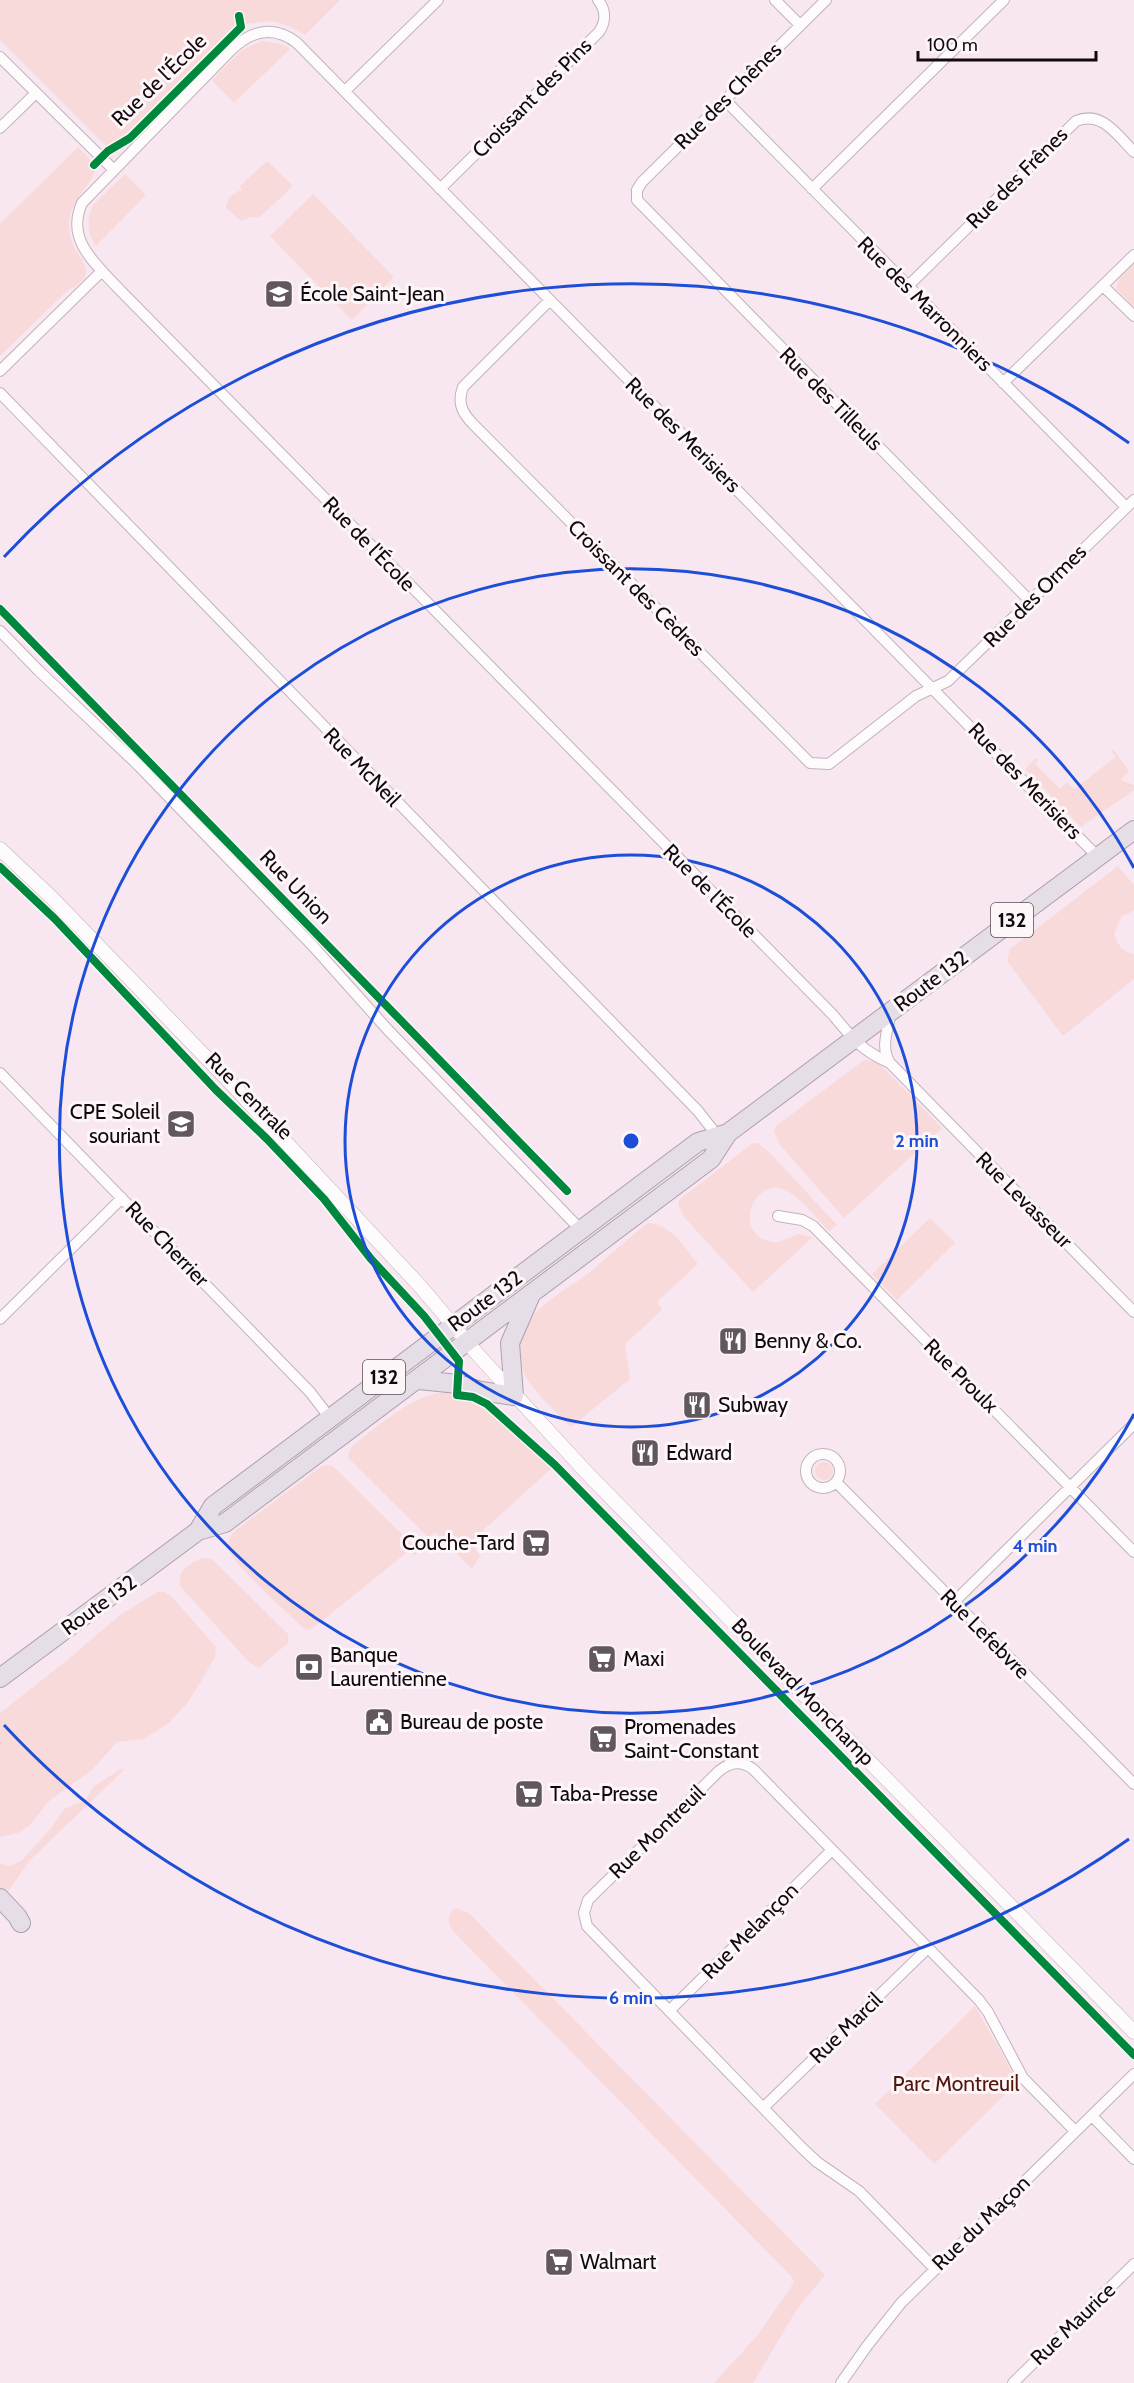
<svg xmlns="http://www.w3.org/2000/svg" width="1134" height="2383" viewBox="0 0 1134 2383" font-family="Cabin,sans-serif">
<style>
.green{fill:#f8dada}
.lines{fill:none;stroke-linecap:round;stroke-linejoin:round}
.minor-casing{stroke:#c0b3bb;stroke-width:12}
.tertiary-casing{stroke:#c0b3bb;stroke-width:15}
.trunk-casing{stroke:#ad9fac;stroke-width:20}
.minor{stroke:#fefbfd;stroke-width:10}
.tertiary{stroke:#fefbfd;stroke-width:14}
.trunk{stroke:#e5dee6;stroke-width:18}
.cycleway-casing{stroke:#fcf6f9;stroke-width:11}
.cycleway{stroke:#00873e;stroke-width:8}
.ring{fill:none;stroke:#1d4ed8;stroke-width:3}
.labels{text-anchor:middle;stroke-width:6;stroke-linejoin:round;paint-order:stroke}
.shield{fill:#fcf6f9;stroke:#585055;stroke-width:1.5}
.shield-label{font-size:20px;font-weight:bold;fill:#12090f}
.street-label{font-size:21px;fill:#12090f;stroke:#fcf6f9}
.poi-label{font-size:21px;fill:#12090f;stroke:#fcf6f9;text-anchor:start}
.park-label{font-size:21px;fill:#53150b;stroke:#fcf6f9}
.centre{fill:#1d4ed8;stroke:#fcf6f9;stroke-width:3}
.ring-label{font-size:18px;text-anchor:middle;font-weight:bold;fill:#1d4ed8;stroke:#fcf6f9;stroke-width:6;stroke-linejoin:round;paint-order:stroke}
</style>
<rect width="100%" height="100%" fill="#f8e7f1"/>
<path class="green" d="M 0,0 L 340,0 L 305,35 L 289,26 L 272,21 L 236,25 L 130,134 L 107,147 L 0,40 Z
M 262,41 L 282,44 L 290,49 L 234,103 L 212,80 L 242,50 Z
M 78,147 C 84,153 93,160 95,169 C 96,181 70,199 69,223 C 69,229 70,236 72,242 C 76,255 96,270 80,283 C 77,286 72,288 68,290 L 0,356 L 0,224 Z
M 267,161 L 293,186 L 260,217 L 251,217 L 241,221 L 226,208 L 229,197 L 242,189 L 240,186 Z
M 125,174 L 146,195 L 96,246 C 87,232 86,220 93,205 Z
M 313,194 L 394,277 L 352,320 L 270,236 Z
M 1134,264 L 1134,308 L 1116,288 L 1119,279 Z
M 1113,749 L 1129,771 L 1121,780 L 1134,785 L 1134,790 L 1081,827 L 1025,769 L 1036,758 L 1039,759 L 1035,764 L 1060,789 L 1067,782 L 1074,789 L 1116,757 L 1111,751 Z
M 1118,866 L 1134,885 L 1134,911 L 1122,916 L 1114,933 C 1117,944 1122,952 1134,954 L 1134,979 L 1063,1036 L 1007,961 L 1010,949 Z
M 864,1060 L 878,1062 L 942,1128 L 844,1218 L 780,1145 L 774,1131 L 776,1126 Z
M 753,1143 L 757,1143 L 769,1152 L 837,1225 L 829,1231 C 817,1219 804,1201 789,1192 C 755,1171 727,1236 776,1243 L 799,1234 L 813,1237 L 753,1292 L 684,1217 L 678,1204 L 680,1199 Z
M 930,1218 L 955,1243 L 897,1300 L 872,1274 Z
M 648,1223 C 671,1224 684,1247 698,1264 L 657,1302 L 662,1310 L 625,1344 L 630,1379 L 571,1427 C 553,1408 527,1388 520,1362 C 507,1317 563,1294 591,1271 C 610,1255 628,1238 648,1223 Z
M 446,1392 L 454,1392 L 454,1396 C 495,1402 524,1440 553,1467 L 479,1534 L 474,1547 L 480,1556 L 472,1569 L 435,1532 L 429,1537 L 427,1536 L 349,1459 C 347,1453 350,1449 354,1444 C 382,1424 411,1395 446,1392 Z
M815 1471a9 9 0 1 1 18 0a9 9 0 1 1-18 0Z
M 327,1465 L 333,1466 L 418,1550 L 415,1555 L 410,1550 L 313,1628 L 307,1630 L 302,1627 C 288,1613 232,1564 229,1549 C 227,1540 231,1535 237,1529 L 322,1466 Z
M 202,1558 L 212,1559 L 288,1634 L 288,1643 L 260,1667 L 256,1667 L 247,1660 L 181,1587 C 175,1572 190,1563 202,1558 Z
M 159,1591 L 165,1592 L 173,1598 L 216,1647 L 215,1657 L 200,1683 L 188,1702 L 169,1723 L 144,1739 L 117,1742 L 92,1770 L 49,1801 L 29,1826 L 18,1833 L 0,1837 L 0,1713 L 65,1662 L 120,1615 Z
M 122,1768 L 124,1770 L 30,1860 L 5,1896 L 0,1891 L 0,1864 L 10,1866 L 22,1860 L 52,1827 L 64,1809 L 79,1803 L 87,1798 L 93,1787 Z
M 456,1908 L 469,1913 L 825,2275 L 797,2309 L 753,2383 L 714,2383 L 757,2336 L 791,2287 L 794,2282 L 792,2277 L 453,1931 C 448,1924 447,1917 453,1909 Z
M 975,2006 L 1018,2082 L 934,2164 L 875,2104 Z"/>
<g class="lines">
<g class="minor-casing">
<path id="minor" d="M 775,0 L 800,25
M 826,0 L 642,182 L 637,190 L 637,200 L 1030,601
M 0,57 L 114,170
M 345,91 L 438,0
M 725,100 L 1126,507
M 0,128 L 36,93
M 440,189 L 599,32 C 606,22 606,10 598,0
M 812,189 L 1004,0
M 908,286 L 1076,121 C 1102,110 1118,136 1134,152
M 1103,286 L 1134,316
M 550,300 L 463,387 C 457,403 462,413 474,425 L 810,763 L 829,764 L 916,696 L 948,681 L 1134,500
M 0,371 L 102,271
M 1003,383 L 1134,255
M 0,393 L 698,1111 L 720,1139
M 0,631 L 39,671 L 138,765 L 312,945 L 388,1030 L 580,1229
M 891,1012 C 888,1029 880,1048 890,1063 L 1134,1312
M 890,1063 C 862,1051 852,1038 833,1015 L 115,285 C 93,261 66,239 82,203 L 230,51 C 250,31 273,24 297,43 L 1098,857
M 0,1073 L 310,1392 L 330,1418
M 778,1216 L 802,1220 L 813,1226 L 1134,1552
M 0,1319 L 122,1198
M806 1471a17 17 0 1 1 34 0a17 17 0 1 1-34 0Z
M 837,1483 L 1134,1784
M 954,1602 L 1134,1424
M 669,2011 L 832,1850
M 763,2108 L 928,1948
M 1092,2116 L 1134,2159
M 935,2269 L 859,2191 L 817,2162 L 802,2148 L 587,1926 L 584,1913 L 588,1900 L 719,1771 C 730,1762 741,1760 753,1769 L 979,2000 L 988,2012 L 1023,2078 L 1075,2131
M 841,2383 L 867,2346 L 901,2303 L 1134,2074
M 1013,2383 L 1134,2264"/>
</g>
<g class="tertiary-casing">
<path id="tertiary" d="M 0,849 L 51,897 L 224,1076 L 420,1286 L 479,1356 L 588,1474 L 1134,2032"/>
</g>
<g class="trunk-casing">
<path id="trunk" d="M 419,1380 L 458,1384 L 481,1391 L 514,1396 L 510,1343 L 530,1297
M 198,1531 L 213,1506 L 698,1142 L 728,1133 L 1134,830
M 0,1678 L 198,1531 L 225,1523 L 711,1159 L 728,1133
M 0,1898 L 17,1916 L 21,1923"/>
</g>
<use href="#minor" class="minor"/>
<use href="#tertiary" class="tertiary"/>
<use href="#trunk" class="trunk"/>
<g class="cycleway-casing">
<path id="cycleway" d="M 94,165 L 108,151 L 130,138 L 241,27 L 239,16
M 0,609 L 567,1191
M 0,867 L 55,919 L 216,1090 L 267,1139 L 324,1199 L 371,1259 L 424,1316 L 459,1361 L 457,1395 L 473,1397 L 487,1404 L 555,1465 L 1134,2055"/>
</g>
<use href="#cycleway" class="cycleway"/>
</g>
<g class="ring">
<circle cx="631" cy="1141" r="286"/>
<path d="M1134 1414A572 572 0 1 1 1134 868"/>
<path d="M1129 1839A857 857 0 0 1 4 1725M4 557A857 857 0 0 1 1129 443"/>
</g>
<defs>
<g id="school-square" transform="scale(1.5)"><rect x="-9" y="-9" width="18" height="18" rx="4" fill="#62575e" stroke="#fcf6f9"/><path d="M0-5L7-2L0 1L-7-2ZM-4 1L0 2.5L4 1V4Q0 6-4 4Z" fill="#fff"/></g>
<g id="restaurant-square" transform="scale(1.5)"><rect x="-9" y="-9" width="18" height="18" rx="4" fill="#62575e" stroke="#fcf6f9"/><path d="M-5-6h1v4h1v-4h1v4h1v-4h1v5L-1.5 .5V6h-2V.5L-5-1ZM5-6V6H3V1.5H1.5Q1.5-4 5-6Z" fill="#fff"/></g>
<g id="supermarket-square" transform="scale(1.5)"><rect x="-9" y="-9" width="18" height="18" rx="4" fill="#62575e" stroke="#fcf6f9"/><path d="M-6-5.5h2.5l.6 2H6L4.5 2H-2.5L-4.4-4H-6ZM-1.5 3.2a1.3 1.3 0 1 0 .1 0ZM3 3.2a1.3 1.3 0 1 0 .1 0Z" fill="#fff"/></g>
<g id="bank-square" transform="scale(1.5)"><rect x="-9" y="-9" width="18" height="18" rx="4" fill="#62575e" stroke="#fcf6f9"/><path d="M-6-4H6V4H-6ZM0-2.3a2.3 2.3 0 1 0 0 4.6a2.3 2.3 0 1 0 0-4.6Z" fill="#fff"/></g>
<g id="civic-square" transform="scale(1.5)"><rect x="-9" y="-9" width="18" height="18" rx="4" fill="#62575e" stroke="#fcf6f9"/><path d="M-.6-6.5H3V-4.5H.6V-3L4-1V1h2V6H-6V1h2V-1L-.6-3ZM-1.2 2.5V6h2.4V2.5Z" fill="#fff"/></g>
</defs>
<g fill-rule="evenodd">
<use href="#school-square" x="279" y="294"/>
<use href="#school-square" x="181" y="1124"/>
<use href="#restaurant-square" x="733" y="1341"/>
<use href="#restaurant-square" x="697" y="1405"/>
<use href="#restaurant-square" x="645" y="1453"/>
<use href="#supermarket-square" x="536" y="1543"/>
<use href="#supermarket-square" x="602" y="1659"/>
<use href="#bank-square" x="309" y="1667"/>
<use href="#civic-square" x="379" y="1722"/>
<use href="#supermarket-square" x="603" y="1739"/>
<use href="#supermarket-square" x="529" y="1794"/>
<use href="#supermarket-square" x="559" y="2262"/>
</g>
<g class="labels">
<g class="shield">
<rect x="991" y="903" width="42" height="34" rx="4.5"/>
<rect x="363" y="1360" width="42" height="34" rx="4.5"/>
</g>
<g class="shield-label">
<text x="1012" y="927">132</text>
<text x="384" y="1384">132</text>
</g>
<g class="street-label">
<text transform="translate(159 80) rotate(-44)" y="7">Rue de l'École</text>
<text transform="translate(728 96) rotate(-45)" y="7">Rue des Chênes</text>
<text transform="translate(532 98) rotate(-45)" y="7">Croissant des Pins</text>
<text transform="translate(1017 178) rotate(-45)" y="7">Rue des Frênes</text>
<text transform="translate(925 304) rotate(45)" y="7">Rue des Marronniers</text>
<text transform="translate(831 399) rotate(45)" y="7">Rue des Tilleuls</text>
<text transform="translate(683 435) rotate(45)" y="7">Rue des Merisiers</text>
<text transform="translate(369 544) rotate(46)" y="7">Rue de l'École</text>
<text transform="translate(636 588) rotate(45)" y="7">Croissant des Cèdres</text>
<text transform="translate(1035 596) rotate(-45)" y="7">Rue des Ormes</text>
<text transform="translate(362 767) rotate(46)" y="7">Rue McNeil</text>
<text transform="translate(1025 781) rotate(46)" y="7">Rue des Merisiers</text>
<text transform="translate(296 887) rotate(46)" y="7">Rue Union</text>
<text transform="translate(710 891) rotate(45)" y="7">Rue de l'École</text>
<text transform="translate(931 981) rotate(-37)" y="7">Route 132</text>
<text transform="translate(249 1096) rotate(45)" y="7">Rue Centrale</text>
<text transform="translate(1024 1200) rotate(45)" y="7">Rue Levasseur</text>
<text transform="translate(167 1244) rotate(46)" y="7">Rue Cherrier</text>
<text transform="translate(485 1301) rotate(-37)" y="7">Route 132</text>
<text transform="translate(961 1376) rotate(45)" y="7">Rue Proulx</text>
<text transform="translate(99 1605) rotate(-36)" y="7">Route 132</text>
<text transform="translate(985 1634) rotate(45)" y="7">Rue Lefebvre</text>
<text transform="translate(803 1692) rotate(46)" y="7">Boulevard Monchamp</text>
<text transform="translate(657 1832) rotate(-44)" y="7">Rue Montreuil</text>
<text transform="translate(750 1931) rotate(-45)" y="7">Rue Melançon</text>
<text transform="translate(846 2028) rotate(-44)" y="7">Rue Marcil</text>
<text transform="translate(981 2223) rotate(-44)" y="7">Rue du Maçon</text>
<text transform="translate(1073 2324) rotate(-44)" y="7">Rue Maurice</text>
</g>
<g class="poi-label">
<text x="300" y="301">École Saint-Jean</text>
<text x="160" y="1119" text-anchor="end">CPE Soleil<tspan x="160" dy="24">souriant</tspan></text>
<text x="754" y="1348">Benny &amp; Co.</text>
<text x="718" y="1412">Subway</text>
<text x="666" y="1460">Edward</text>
<text x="515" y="1550" text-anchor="end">Couche-Tard</text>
<text x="330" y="1662">Banque<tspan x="330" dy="24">Laurentienne</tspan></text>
<text x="623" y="1666">Maxi</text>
<text x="400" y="1729">Bureau de poste</text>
<text x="624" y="1734">Promenades<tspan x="624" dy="24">Saint-Constant</tspan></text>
<text x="550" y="1801">Taba-Presse</text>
<text x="580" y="2269">Walmart</text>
</g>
<g class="park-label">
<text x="956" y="2091">Parc Montreuil</text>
</g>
</g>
<circle cx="631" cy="1141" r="9" class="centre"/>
<g class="ring-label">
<text x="917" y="1147">2 min</text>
<text x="1035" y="1552">4 min</text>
<text x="631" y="2004">6 min</text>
</g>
<path d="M918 51v9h178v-9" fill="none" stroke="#12090f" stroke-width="3"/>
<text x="927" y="51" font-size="18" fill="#12090f" stroke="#fcf6f9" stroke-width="4.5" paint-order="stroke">100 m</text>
</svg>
